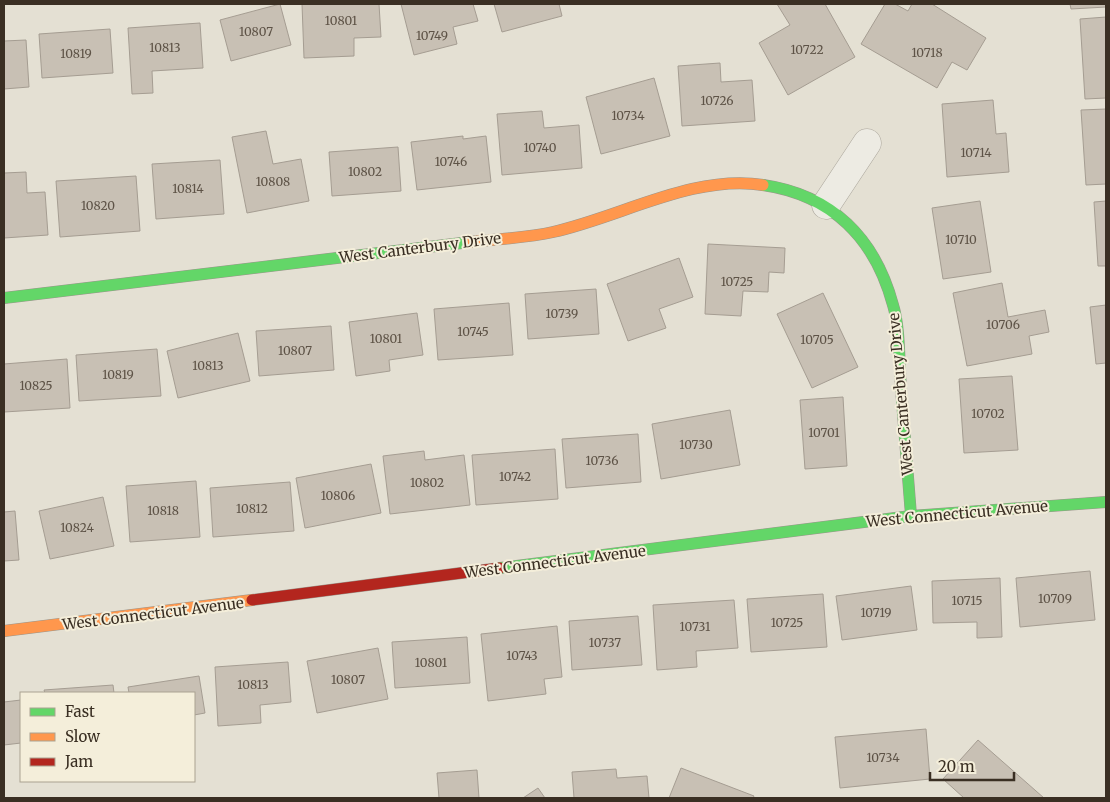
<svg xmlns="http://www.w3.org/2000/svg" width="1110" height="802" viewBox="0 0 1110 802" font-family="Merriweather,serif">
<style>
.building{fill:#c8c0b4;stroke:#a59d92}
.lines{fill:none;stroke-linecap:round;stroke-linejoin:round}
.street-casing{stroke:#aaa59b;stroke-width:29}
.fast-casing{stroke:#9a958b;stroke-width:12}
.slow-casing{stroke:#9a958b;stroke-width:12}
.jam-casing{stroke:#9a958b;stroke-width:12}
.street{stroke:#edebe3;stroke-width:28}
.fast{stroke:#63d668;stroke-width:11}
.slow{stroke:#ff974d;stroke-width:11}
.jam{stroke:#b3261e;stroke-width:11}
.labels{text-anchor:middle;stroke-width:4;stroke-linejoin:round;paint-order:stroke}
.number-label{font-size:12px;fill:#5e5347}
.street-label{font-size:15px;fill:#3a2f23;stroke:#f4eeda}
</style>
<rect width="100%" height="100%" fill="#e4e0d3"/>
<path class="building" d="M 280,4 L 291,45 L 231,61 L 220,20 Z
M 302,4 L 379,4 L 381,37 L 354,38 L 354,56 L 304,58 Z
M 401,4 L 473,4 L 478,21 L 453,27 L 457,44 L 414,55 Z
M 494,4 L 559,4 L 562,16 L 502,32 Z
M 777,4 L 825,4 L 855,57 L 788,95 L 759,43 L 790,25 Z
M 885,4 L 895,4 L 908,11 L 912,4 L 932,4 L 986,38 L 967,70 L 952,62 L 937,88 L 861,44 Z
M 1070,4 L 1106,4 L 1106,7 L 1071,9 Z
M 1106,17 L 1106,98 L 1085,99 L 1080,19 Z
M 200,23 L 203,68 L 152,71 L 153,93 L 132,94 L 128,28 Z
M 110,29 L 113,73 L 42,78 L 39,34 Z
M 26,40 L 29,87 L 4,89 L 4,41 Z
M 720,63 L 721,82 L 752,80 L 755,121 L 682,126 L 678,66 Z
M 654,78 L 670,136 L 601,154 L 586,97 Z
M 993,100 L 996,134 L 1006,133 L 1009,172 L 947,177 L 942,104 Z
M 1106,109 L 1106,184 L 1086,185 L 1081,110 Z
M 542,111 L 544,128 L 579,125 L 582,168 L 502,175 L 497,114 Z
M 266,131 L 273,164 L 301,159 L 309,201 L 247,213 L 232,137 Z
M 463,136 L 463,139 L 486,136 L 491,182 L 417,190 L 411,142 Z
M 398,147 L 401,191 L 332,196 L 329,152 Z
M 220,160 L 224,214 L 156,219 L 152,164 Z
M 26,172 L 27,193 L 45,192 L 48,235 L 4,238 L 4,173 Z
M 136,176 L 140,231 L 60,237 L 56,181 Z
M 980,201 L 991,272 L 943,279 L 932,208 Z
M 1106,201 L 1106,266 L 1098,266 L 1094,202 Z
M 708,244 L 785,248 L 784,273 L 769,272 L 768,292 L 743,291 L 741,316 L 705,314 Z
M 679,258 L 693,297 L 659,309 L 666,328 L 628,341 L 607,284 Z
M 1002,283 L 1008,317 L 1045,310 L 1049,332 L 1029,336 L 1032,354 L 967,366 L 953,293 Z
M 596,289 L 599,334 L 528,339 L 525,294 Z
M 823,293 L 858,367 L 812,388 L 777,314 Z
M 509,303 L 513,355 L 438,360 L 434,309 Z
M 1106,305 L 1106,363 L 1096,364 L 1090,307 Z
M 417,313 L 423,355 L 389,360 L 390,371 L 356,376 L 349,322 Z
M 331,326 L 334,370 L 259,376 L 256,331 Z
M 238,333 L 250,381 L 178,398 L 167,351 Z
M 157,349 L 161,396 L 79,401 L 76,355 Z
M 67,359 L 70,408 L 4,412 L 4,364 Z
M 1012,376 L 1018,450 L 964,453 L 959,379 Z
M 843,397 L 847,466 L 805,469 L 800,400 Z
M 730,410 L 740,465 L 661,479 L 652,424 Z
M 638,434 L 641,482 L 566,488 L 562,439 Z
M 555,449 L 558,499 L 476,505 L 472,455 Z
M 424,451 L 425,460 L 464,455 L 470,505 L 390,514 L 383,456 Z
M 371,464 L 381,513 L 305,528 L 296,478 Z
M 196,481 L 200,537 L 130,542 L 126,486 Z
M 290,482 L 294,531 L 213,537 L 210,488 Z
M 103,497 L 114,546 L 50,559 L 39,511 Z
M 15,511 L 19,560 L 4,561 L 4,512 Z
M 1090,571 L 1095,620 L 1020,627 L 1016,578 Z
M 1000,578 L 1002,637 L 977,638 L 977,622 L 933,623 L 932,581 Z
M 911,586 L 917,630 L 842,640 L 836,596 Z
M 823,594 L 827,647 L 751,652 L 747,599 Z
M 734,600 L 738,648 L 696,651 L 697,667 L 657,670 L 653,605 Z
M 638,616 L 642,665 L 572,670 L 569,621 Z
M 557,626 L 562,677 L 544,679 L 546,694 L 488,701 L 481,634 Z
M 467,637 L 470,683 L 395,688 L 392,642 Z
M 378,648 L 388,699 L 317,713 L 307,661 Z
M 288,662 L 291,702 L 260,705 L 261,723 L 218,726 L 215,667 Z
M 199,676 L 205,713 L 194,715 L 194,693 L 129,693 L 128,687 Z
M 113,685 L 114,693 L 45,693 L 44,690 Z
M 21,700 L 21,743 L 4,745 L 4,702 Z
M 926,729 L 930,779 L 840,788 L 835,737 Z
M 978,740 L 1044,798 L 964,798 L 943,779 Z
M 681,768 L 754,796 L 753,798 L 669,798 Z
M 616,769 L 617,778 L 647,776 L 649,798 L 574,798 L 572,772 Z
M 477,770 L 479,798 L 439,798 L 437,773 Z
M 538,788 L 545,798 L 523,798 Z"/>
<g class="lines">
<g class="street-casing">
<path id="street" d="M 826,205 L 867,143"/>
</g>
<g class="fast-casing">
<path id="fast" d="M 763,185 C 832,195 875,238 893,305 C 900,327 899,363 901,388 C 904,430 908,473 911,516
M 4,298 L 470,242
M 500,568 L 911,516 L 1106,502"/>
</g>
<g class="slow-casing">
<path id="slow" d="M 470,242 C 498,239 527,238 553,232 C 621,217 693,174 763,185
M 4,631 L 252,600"/>
</g>
<g class="jam-casing">
<path id="jam" d="M 252,600 L 500,568"/>
</g>
<use href="#street" class="street"/>
<use href="#fast" class="fast"/>
<use href="#slow" class="slow"/>
<use href="#jam" class="jam"/>
</g>
<g class="labels">
<g class="number-label">
<text x="341" y="25">10801</text>
<text x="256" y="36">10807</text>
<text x="432" y="40">10749</text>
<text x="165" y="52">10813</text>
<text x="807" y="54">10722</text>
<text x="927" y="57">10718</text>
<text x="76" y="58">10819</text>
<text x="717" y="105">10726</text>
<text x="628" y="120">10734</text>
<text x="540" y="152">10740</text>
<text x="976" y="157">10714</text>
<text x="451" y="166">10746</text>
<text x="365" y="176">10802</text>
<text x="273" y="186">10808</text>
<text x="188" y="193">10814</text>
<text x="98" y="210">10820</text>
<text x="961" y="244">10710</text>
<text x="737" y="286">10725</text>
<text x="562" y="318">10739</text>
<text x="1003" y="329">10706</text>
<text x="473" y="336">10745</text>
<text x="386" y="343">10801</text>
<text x="817" y="344">10705</text>
<text x="295" y="355">10807</text>
<text x="208" y="370">10813</text>
<text x="118" y="379">10819</text>
<text x="36" y="390">10825</text>
<text x="988" y="418">10702</text>
<text x="824" y="437">10701</text>
<text x="696" y="449">10730</text>
<text x="602" y="465">10736</text>
<text x="515" y="481">10742</text>
<text x="427" y="487">10802</text>
<text x="338" y="500">10806</text>
<text x="252" y="513">10812</text>
<text x="163" y="515">10818</text>
<text x="77" y="532">10824</text>
<text x="1055" y="603">10709</text>
<text x="967" y="605">10715</text>
<text x="876" y="617">10719</text>
<text x="787" y="627">10725</text>
<text x="695" y="631">10731</text>
<text x="605" y="647">10737</text>
<text x="522" y="660">10743</text>
<text x="431" y="667">10801</text>
<text x="348" y="684">10807</text>
<text x="253" y="689">10813</text>
<text x="883" y="762">10734</text>
</g>
<g class="street-label">
<text transform="translate(420 248) rotate(-7)" y="5">West Canterbury Drive</text>
<text transform="translate(901 394) rotate(-95)" y="5">West Canterbury Drive</text>
<text transform="translate(957 514) rotate(-5)" y="5">West Connecticut Avenue</text>
<text transform="translate(555 562) rotate(-7)" y="5">West Connecticut Avenue</text>
<text transform="translate(153 614) rotate(-7)" y="5">West Connecticut Avenue</text>
</g>
</g>
<rect width="1110" height="802" fill="none" stroke="#3a2f23" stroke-width="10"/>
<rect x="20" y="692" width="175" height="90" fill="#f4eeda" stroke="#aaa291"/>
<rect x="30" y="708" width="25" height="8" fill="#63d668" stroke="#aaa291"/>
<text x="65" y="717" font-size="15" fill="#3a2f23">Fast</text>
<rect x="30" y="733" width="25" height="8" fill="#ff974d" stroke="#aaa291"/>
<text x="65" y="742" font-size="15" fill="#3a2f23">Slow</text>
<rect x="30" y="758" width="25" height="8" fill="#b3261e" stroke="#aaa291"/>
<text x="65" y="767" font-size="15" fill="#3a2f23">Jam</text>
<path d="M930 772v8h84v-8" fill="none" stroke="#3a2f23" stroke-width="2.5"/>
<text x="938" y="772" font-size="15" fill="#3a2f23" stroke="#f4eeda" stroke-width="4" paint-order="stroke">20 m</text>
</svg>
